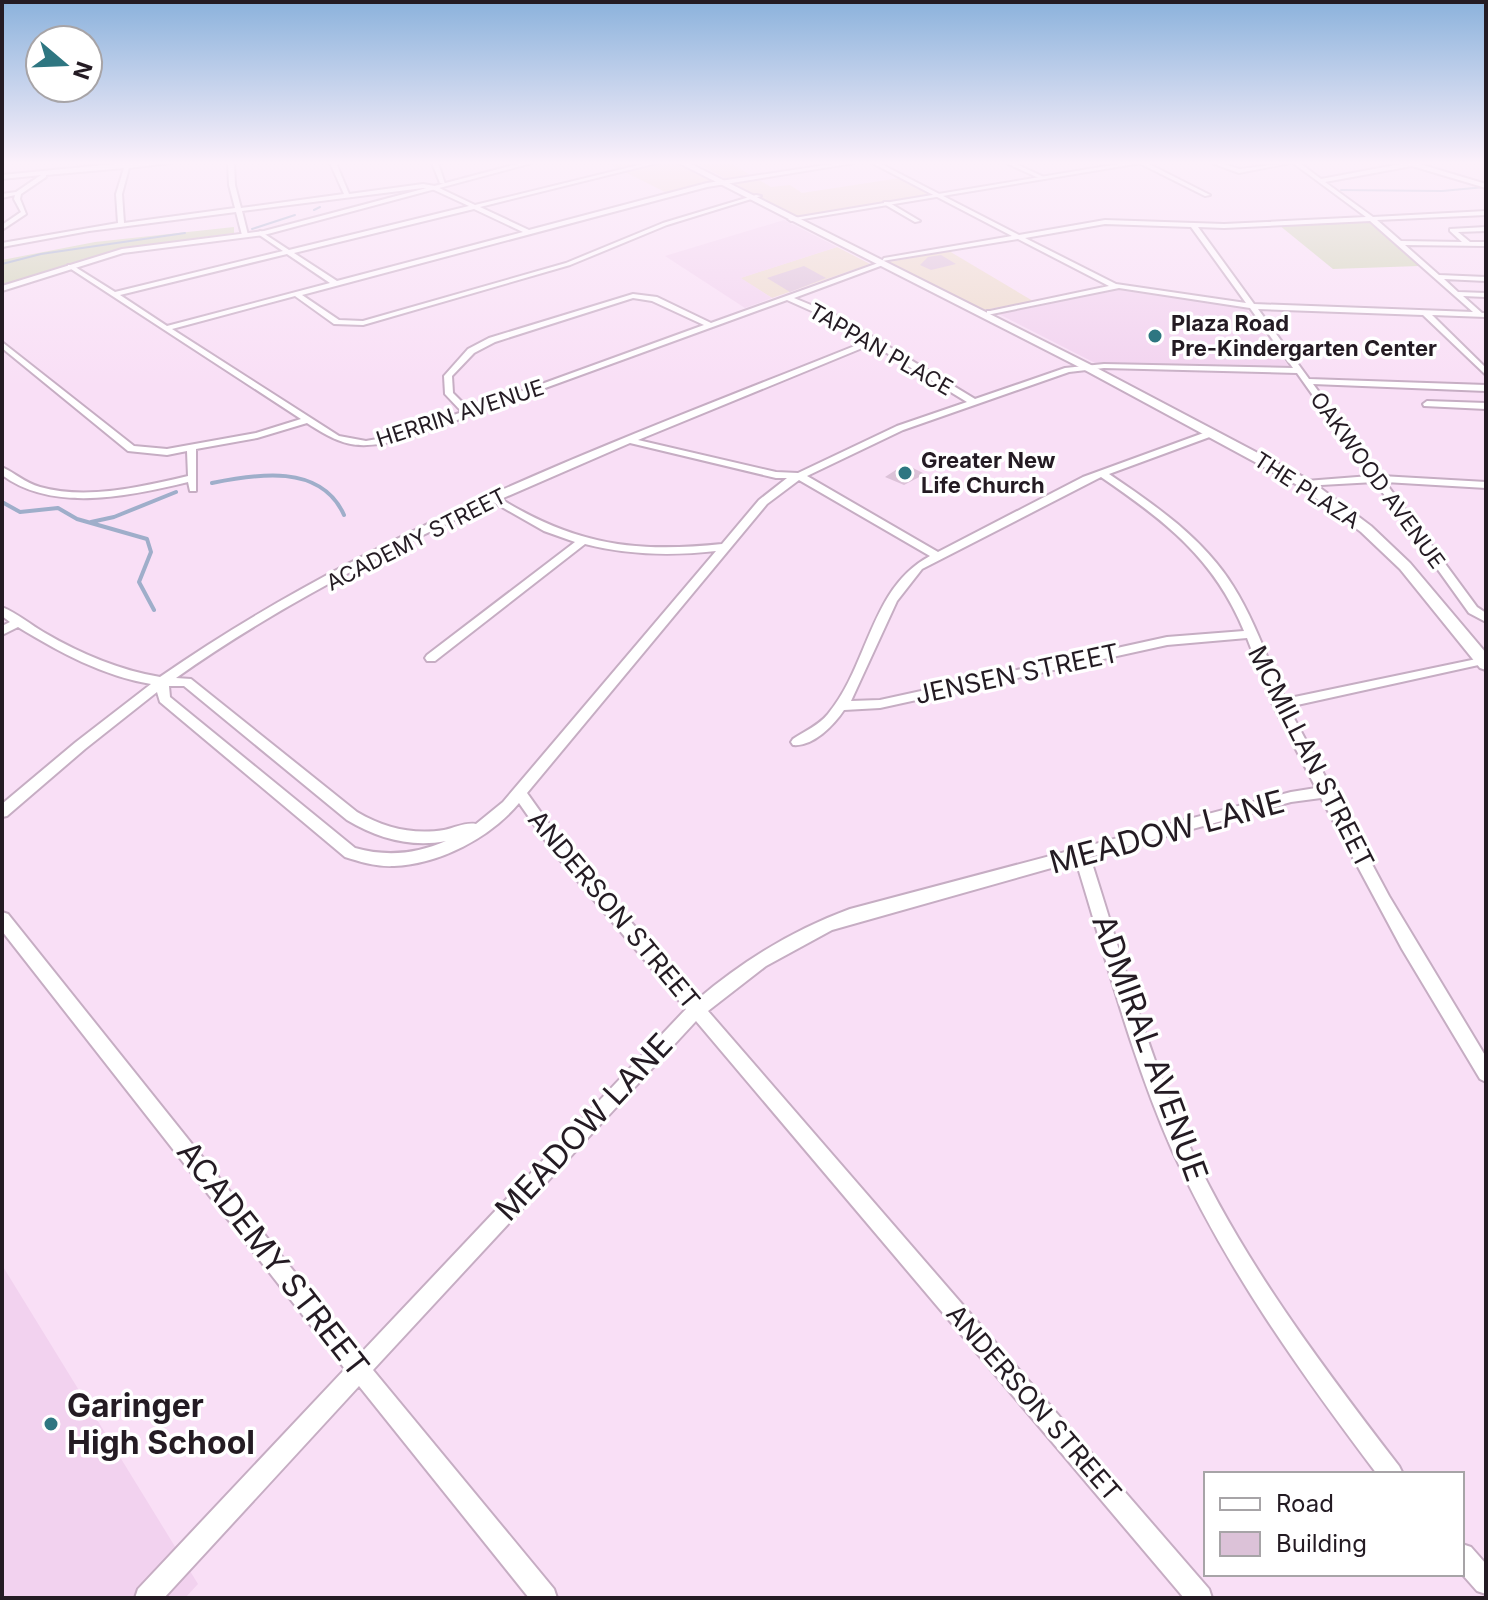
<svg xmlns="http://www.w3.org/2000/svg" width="1488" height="1600" viewBox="0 0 1488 1600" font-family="Inter,sans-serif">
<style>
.commercial{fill:#eddbcb}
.built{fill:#f2d2ef}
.green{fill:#d0d5b7}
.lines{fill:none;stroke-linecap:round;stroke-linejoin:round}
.stream-far1{stroke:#9faeca;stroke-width:2}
.stream{stroke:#9faeca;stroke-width:4}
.building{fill:#dcc2d8}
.minor-casing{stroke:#c6adc3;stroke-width:4}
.tertiary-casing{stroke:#c6adc3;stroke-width:4}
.secondary-casing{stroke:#c6adc3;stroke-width:4}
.minor{fill:#fff;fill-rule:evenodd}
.tertiary{fill:#fff;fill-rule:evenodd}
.secondary{fill:#fff;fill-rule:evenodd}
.poi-dot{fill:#2e7681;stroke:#fff;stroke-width:3}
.labels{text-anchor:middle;stroke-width:7;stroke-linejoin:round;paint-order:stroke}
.far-poi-label{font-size:22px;font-weight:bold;fill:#241b23;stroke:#fff;text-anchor:start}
.far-street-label{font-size:22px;fill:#241b23;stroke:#fff}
.street-label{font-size:26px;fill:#241b23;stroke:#fff}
.near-street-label{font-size:32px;fill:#241b23;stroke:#fff}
.near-poi-label{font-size:32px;font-weight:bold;fill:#241b23;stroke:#fff;text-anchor:start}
</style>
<rect width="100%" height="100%" fill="#f9dff6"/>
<path class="commercial" d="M 607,163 L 675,163 L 710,181 L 667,193 Z
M 697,163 L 730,163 L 771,187 L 790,185 L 802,193 L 900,178 L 931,195 L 796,217 Z
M 837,247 L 870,264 L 772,298 L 740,278 Z
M 949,251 L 1033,301 L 979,311 L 889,262 Z"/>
<path class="built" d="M 784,220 L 837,247 L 741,278 L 772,298 L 745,308 L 665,256 Z
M 1126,288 L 1245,307 L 1290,368 L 1097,364 L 999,314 Z
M 2,1265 L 198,1584 L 185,1598 L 2,1598 Z"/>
<path class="green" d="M 1370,221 L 1419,266 L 1333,269 L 1279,225 Z
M 234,227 L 234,233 L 118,249 L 2,285 L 2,260 L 95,242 Z"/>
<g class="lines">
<path class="stream-far1" d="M 1341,190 L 1442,191 L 1485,187
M 314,210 L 320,207
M 252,229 L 295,215
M 2,264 L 41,254 L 185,233"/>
<path class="stream" d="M 212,483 C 256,474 321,463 344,515
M 2,502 L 20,512 L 58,508 L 77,519 L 147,539 L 151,552 L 139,582 L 154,610
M 91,522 L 114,517 L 176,492"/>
</g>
<path class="building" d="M 941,255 L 956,264 L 931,270 L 920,265 L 928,257 Z
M 804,266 L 826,278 L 790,292 L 767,278 Z
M 905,464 L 925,474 L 904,485 L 885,477 Z"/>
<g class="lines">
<g class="minor-casing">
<path id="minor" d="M 125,163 L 170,163 L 129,168 L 122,194 L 124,223 L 235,208 L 229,185 L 228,163 L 234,163 L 235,185 L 241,208 L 344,194 L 330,163 L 336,163 L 349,194 L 423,184 L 435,186 L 475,205 L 647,163 L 657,163 L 480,207 L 529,230 L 707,183 L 839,163 L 854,163 L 707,187 L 302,295 L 339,320 L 363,321 L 566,263 L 663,223 L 756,195 L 761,196 L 667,225 L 570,265 L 363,325 L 334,324 L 295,296 L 172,329 L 339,436 L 366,441 L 400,435 L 462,412 L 445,394 L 444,376 L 468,349 L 489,338 L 633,294 L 657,297 L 711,323 L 881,262 L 883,265 L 794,298 L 840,317 L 975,399 L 1065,368 L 1104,364 L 1293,368 L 1250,308 L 1119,288 L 987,315 L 987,311 L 990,311 L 1109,286 L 1018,239 L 882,261 L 884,258 L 1012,236 L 872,163 L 879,163 L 1019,235 L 1105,220 L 1224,224 L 1366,217 L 1293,163 L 1300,163 L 1321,179 L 1406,163 L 1421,163 L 1419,164 L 1486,184 L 1486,188 L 1412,166 L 1325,182 L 1373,217 L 1486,211 L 1486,215 L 1377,220 L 1401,241 L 1462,242 L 1450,231 L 1450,229 L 1486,227 L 1486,231 L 1458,232 L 1470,242 L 1486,242 L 1486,246 L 1405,245 L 1439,275 L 1486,277 L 1486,281 L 1444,279 L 1458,292 L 1486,293 L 1486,297 L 1463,296 L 1482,313 L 1486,313 L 1486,317 L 1432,315 L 1486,368 L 1486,375 L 1423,315 L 1258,309 L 1309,379 L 1486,385 L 1486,391 L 1313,384 L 1381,476 L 1486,482 L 1486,488 L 1385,482 L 1477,607 L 1486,613 L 1486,622 L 1469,613 L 1375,482 L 1303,486 L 1303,482 L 1306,481 L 1370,476 L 1297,373 L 1104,368 L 1069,372 L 903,430 L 807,476 L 938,552 L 1083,477 L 1209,431 L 1215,431 L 1215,435 L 1109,474 C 1155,505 1203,538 1233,586 C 1255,621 1268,661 1285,699 L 1486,657 L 1486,663 L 1483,664 L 1288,707 L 1389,896 L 1486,1057 L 1486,1082 L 1480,1079 L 1402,949 L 1321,798 L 1291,802 L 1090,857 C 1120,950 1145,1045 1184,1134 C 1238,1255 1319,1362 1399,1466 L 1403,1474 L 1377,1474 C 1300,1372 1225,1267 1172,1150 C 1131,1057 1106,958 1076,861 L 832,930 L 766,966 L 708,1011 L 1209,1589 L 1212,1598 L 1184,1598 L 696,1021 L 373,1370 L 554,1589 L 557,1598 L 529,1598 L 359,1386 L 164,1598 L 135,1598 L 138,1589 L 345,1369 L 2,931 L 2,912 L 8,914 L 360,1354 L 686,1009 L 554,853 L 519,803 C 490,838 439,864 394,866 C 377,867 361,862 345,857 L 160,702 L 157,692 L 85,749 L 7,816 L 2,817 L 2,804 L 76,742 L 151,684 C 103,676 59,652 18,627 L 2,635 L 2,626 L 10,622 L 2,616 L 2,607 C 17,613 31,625 45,633 C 81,654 119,670 160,677 C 375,527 626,438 867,341 L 834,321 L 787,300 L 405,439 C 359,449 347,449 307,423 L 257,438 L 196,449 L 196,491 L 190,491 L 188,482 C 130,496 53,513 2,475 L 2,467 C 15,473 25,483 40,487 C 86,500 142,487 188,476 L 187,451 L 167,455 L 128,451 L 2,348 L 2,342 L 134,446 L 167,449 L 256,433 L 301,419 L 68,267 L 68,265 L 72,265 L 115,292 L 283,251 L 258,234 L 260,231 L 289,250 L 469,206 L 432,189 L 423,188 L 242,211 L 248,235 L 245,237 L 242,235 L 236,212 L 89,231 L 2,247 L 2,243 L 118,223 L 116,194 L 124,168 L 46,175 L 46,177 L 21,194 L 20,199 L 26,214 L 2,230 L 2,225 L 21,212 L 14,199 L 15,195 L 2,198 L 2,194 L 16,192 L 41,175 L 2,179 L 2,175 ZM 474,209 L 523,232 L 337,281 L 294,253 ZM 1370,221 L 1473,312 L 1254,304 L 1198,227 L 1224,228 ZM 1105,224 L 1191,227 L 1246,303 L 1116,284 L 1025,238 ZM 287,254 L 330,283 L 167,326 L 120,295 ZM 633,298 L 652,301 L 704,325 L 470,410 L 453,393 L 452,376 L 474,353 L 495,342 ZM 872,344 L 967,402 L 897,426 L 798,473 L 776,472 L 638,440 ZM 630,443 L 776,478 L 787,478 L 759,500 L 722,544 C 635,553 576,545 501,499 ZM 1101,477 C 1164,520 1214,558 1244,631 L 1167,637 L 880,700 L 851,701 L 897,601 L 922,569 ZM 799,480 L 930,556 C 870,588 869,665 828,714 C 819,725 805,731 793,739 L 791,742 L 793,745 C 813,747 834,725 844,710 L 880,708 L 1167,645 L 1247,638 L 1273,705 L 1316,788 L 1291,792 L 850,909 C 793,930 744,960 698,999 L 564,845 L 527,793 L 767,504 ZM 493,502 L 544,531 L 575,542 L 427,655 L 425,658 L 427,661 L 435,661 L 585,544 C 628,555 671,556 716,551 L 503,802 L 476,824 C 465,822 455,828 444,830 C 413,835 384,828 357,812 L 191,679 L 176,678 C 275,608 384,552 493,502 ZM 169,686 L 184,686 L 347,820 C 377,838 411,848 446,841 C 416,854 387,857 355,848 L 170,697 Z
M 432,163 L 438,163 L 445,184 L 440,183 Z
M 1006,163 L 1014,163 L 1046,178 L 1041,179 Z
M 1139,163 L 1147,163 L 1210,195 L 1205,196 Z
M 1212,163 L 1221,163 L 1239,169 L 1290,163 L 1239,173 Z
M 884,202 L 888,202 L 920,221 L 915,222 L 884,204 Z
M 1427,401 L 1486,403 L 1486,409 L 1424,406 L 1423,404 Z
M 1462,1544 L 1471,1547 L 1486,1564 L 1486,1594 L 1477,1591 L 1462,1574 Z"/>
</g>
<g class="tertiary-casing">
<path id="tertiary" d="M 521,163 L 532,163 L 264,235 L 123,253 L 2,291 L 2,286 L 122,249 L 264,231 Z
M 1125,163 L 1141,163 L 791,221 L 788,219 Z"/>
</g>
<g class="secondary-casing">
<path id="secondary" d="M 679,163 L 689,163 L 1091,365 L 1311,481 L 1371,526 L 1410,563 L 1486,653 L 1486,670 L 1480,668 L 1400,569 L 1361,532 L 1301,487 L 1083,369 Z"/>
</g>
<use href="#minor" class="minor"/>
<use href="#tertiary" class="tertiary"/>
<use href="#secondary" class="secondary"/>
</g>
<linearGradient id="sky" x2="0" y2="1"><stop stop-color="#8bb2dc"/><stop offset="0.42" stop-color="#fcf1fb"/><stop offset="1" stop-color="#fcf1fb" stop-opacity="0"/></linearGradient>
<rect width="1488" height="387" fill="url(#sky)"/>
<g class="poi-dot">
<circle cx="1155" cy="336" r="8"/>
<circle cx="905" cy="473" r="8"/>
<circle cx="51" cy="1424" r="8"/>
</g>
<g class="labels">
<g class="far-poi-label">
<text x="1171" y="331">Plaza Road<tspan x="1171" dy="25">Pre-Kindergarten Center</tspan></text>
<text x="921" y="468">Greater New<tspan x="921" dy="25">Life Church</tspan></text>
</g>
<g class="far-street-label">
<text transform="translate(881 349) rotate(30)" y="8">TAPPAN PLACE</text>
<text transform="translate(460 413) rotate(-18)" y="8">HERRIN AVENUE</text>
<text transform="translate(1378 480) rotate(54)" y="8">OAKWOOD AVENUE</text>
<text transform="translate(1307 490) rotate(33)" y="8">THE PLAZA</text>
<text transform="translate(416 539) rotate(-27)" y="8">ACADEMY STREET</text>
</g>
<g class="street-label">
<text transform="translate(1017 674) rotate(-12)" y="9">JENSEN STREET</text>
<text transform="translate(1311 757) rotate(63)" y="9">MCMILLAN STREET</text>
<text transform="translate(614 910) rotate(50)" y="9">ANDERSON STREET</text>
<text transform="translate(1034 1403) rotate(49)" y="9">ANDERSON STREET</text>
</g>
<g class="near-street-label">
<text transform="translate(1167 832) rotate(-15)" y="11">MEADOW LANE</text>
<text transform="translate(1150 1048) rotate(70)" y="11">ADMIRAL AVENUE</text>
<text transform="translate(584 1127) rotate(-47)" y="11">MEADOW LANE</text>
<text transform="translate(273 1259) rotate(52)" y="11">ACADEMY STREET</text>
</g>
<g class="near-poi-label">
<text x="67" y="1417">Garinger<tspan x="67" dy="37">High School</tspan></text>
</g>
</g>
<rect width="1488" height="1600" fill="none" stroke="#241b23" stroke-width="8"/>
<rect x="1204" y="1472" width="260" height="104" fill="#ffffff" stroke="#a7a4a7" stroke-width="2"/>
<rect x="1220" y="1498" width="40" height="12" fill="#ffffff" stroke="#a7a4a7" stroke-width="2"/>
<text x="1276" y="1512" font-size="24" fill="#241b23">Road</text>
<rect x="1220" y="1532" width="40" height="24" fill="#dcc2d8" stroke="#a7a4a7" stroke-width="2"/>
<text x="1276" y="1552" font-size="24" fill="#241b23">Building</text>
<g transform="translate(64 64) rotate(109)"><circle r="38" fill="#ffffff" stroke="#a7a4a7" stroke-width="2"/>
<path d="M0-6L14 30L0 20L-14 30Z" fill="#2e7681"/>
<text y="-12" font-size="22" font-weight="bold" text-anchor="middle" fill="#241b23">N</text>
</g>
</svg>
